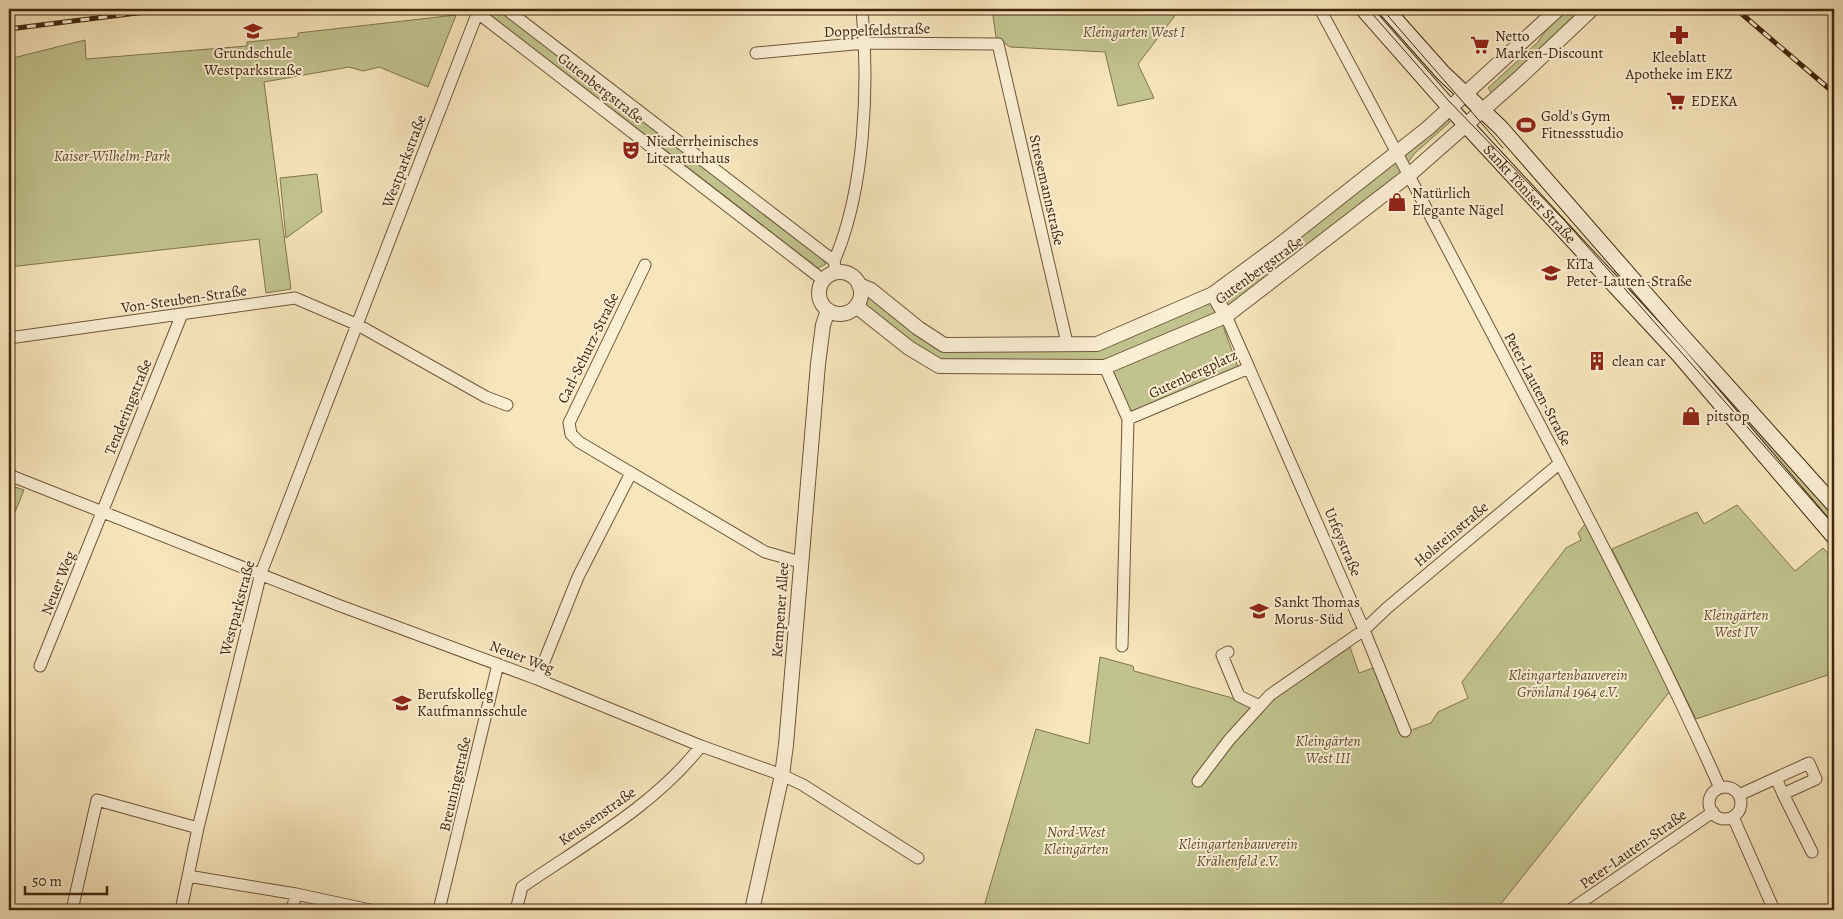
<svg xmlns="http://www.w3.org/2000/svg" width="1843" height="919" viewBox="0 0 1843 919" font-family="Alegreya,serif">
<style>
.green{fill:#c1c38e;stroke:#81744e}
.lines{fill:none;stroke-linecap:round;stroke-linejoin:round}
.minor-casing{stroke:#6e5639;stroke-width:13}
.tertiary-casing{stroke:#6e5639;stroke-width:16}
.secondary-casing{stroke:#41260d;stroke-width:17}
.minor{stroke:#faeed3;stroke-width:11}
.tertiary{stroke:#faeed3;stroke-width:14}
.secondary{stroke:#faeed3;stroke-width:15}
.tram{stroke:#41260d;stroke-width:1}
.rail-casing{stroke:#41260d;stroke-width:5}
.rail{stroke:#faeed3;stroke-width:3;stroke-dasharray:9;stroke-linecap:butt}
.labels{text-anchor:middle;stroke-width:4;stroke-linejoin:round;paint-order:stroke}
.street-label{font-size:15px;fill:#41260d;stroke:#faeed3}
.park-label{font-size:15px;font-style:italic;fill:#614d2d;stroke:#faeed3}
.poi-label{font-size:15px;fill:#41260d;stroke:#faeed3;text-anchor:start}
</style>
<rect width="100%" height="100%" fill="#f7e5bc"/>
<filter id="stains"><feTurbulence type="fractalNoise" baseFrequency=".004" numOctaves="4"/><feColorMatrix values="0 0 0 0 .2 0 0 0 0 .09 0 0 0 0 .02 0 0 0 .5 -.17"/></filter>
<radialGradient id="worn" r=".72"><stop offset=".6" stop-color="#630" stop-opacity="0"/><stop offset="1" stop-color="#630" stop-opacity=".3"/></radialGradient>
<path class="green" d="M 487,9 L 502,9 L 820,256 L 826,264 L 818,268 L 485,11 Z
M 992,9 L 1180,9 L 1138,64 L 1154,98 L 1118,106 L 1105,52 L 1010,47 L 996,37 Z
M 1567,9 L 1585,9 L 1493,95 L 1488,88 L 1537,43 L 1554,20 Z
M 456,15 L 428,87 L 379,67 L 363,71 L 349,67 L 264,82 L 291,289 L 266,293 L 259,239 L 9,267 L 9,59 L 85,40 L 86,59 L 247,46 L 247,42 L 298,37 L 298,33 Z
M 1446,119 L 1450,122 L 1414,154 L 1399,175 L 1226,308 L 1224,329 L 1238,367 L 1129,415 L 1106,363 L 940,363 L 862,305 L 869,296 L 944,345 L 1101,341 L 1214,297 Z
M 317,174 L 322,212 L 286,238 L 280,178 Z
M 1618,268 L 1834,514 L 1834,530 L 1609,276 Z
M 9,485 L 24,490 L 9,527 Z
M 1737,505 L 1795,571 L 1823,548 L 1834,560 L 1834,673 L 1696,719 L 1612,549 L 1697,512 L 1704,524 Z
M 1586,523 L 1671,690 L 1496,910 L 983,910 L 1036,729 L 1089,744 L 1100,657 L 1133,666 L 1134,671 L 1229,697 L 1261,711 L 1277,697 L 1350,647 L 1359,673 L 1373,668 L 1400,734 L 1431,723 L 1438,712 L 1468,698 L 1462,682 L 1566,548 L 1581,540 L 1578,533 Z"/>
<g class="lines">
<g class="minor-casing">
<path id="minor" d="M 506,9 L 834,261 L 836,272
M 1320,9 C 1395,148 1469,289 1542,429 C 1604,548 1666,666 1720,788
M 478,13 L 823,280
M 756,53 L 865,43 L 998,44 L 1067,343
M 834,261 C 865,191 869,85 862,9
M 645,265 L 569,423 L 571,434 L 579,442 L 765,552 L 800,562
M 9,338 L 295,298 L 358,325 L 486,397 L 507,405
M 1105,367 L 1128,419 L 1122,646
M 1249,368 L 1364,630 L 1405,731
M 1128,419 L 1249,368 L 1226,316
M 9,475 L 338,605 L 537,679 L 701,746 L 782,775 L 803,785 L 918,858
M 1228,652 L 1222,655 L 1239,696 L 1260,706 L 1270,695 L 1364,630 L 1387,608 L 1560,463
M 40,666 L 182,314
M 537,679 L 578,577 L 631,473
M 1198,781 L 1229,740 L 1260,706
M1709 803a16 16 0 1 1 32 0a16 16 0 1 1-32 0Z
M 1783,794 L 1812,852
M 1739,795 L 1809,763 L 1816,779 L 1783,794 L 1776,778
M 1733,817 L 1774,910
M 188,876 L 296,894 L 370,910
M 72,910 L 97,800 L 198,828
M 181,910 L 198,828 L 261,573 L 479,9
M 292,910 L 296,894
M 439,910 L 498,664
M 516,910 L 522,887 C 583,845 654,806 701,746
M 1570,910 L 1713,812"/>
</g>
<g class="tertiary-casing">
<path id="tertiary" d="M819 293a21 21 0 1 1 42 0a21 21 0 1 1-42 0Z
M 859,285 L 871,290 L 918,328 L 944,345 L 1097,344 L 1213,294 L 1282,243 L 1428,128 L 1558,9
M 1213,294 L 1226,316
M 856,306 L 909,348 L 939,366 L 1105,367 L 1226,316 L 1409,175 L 1518,79 L 1592,9
M 752,910 L 782,775 L 786,745 L 818,364 L 823,325 L 828,310"/>
</g>
<g class="secondary-casing">
<g id="secondary">
<path id="s1" d="M 1363,9 L 1451,109 L 1679,355 L 1834,537"/>
<path d="M 1386,9 L 1443,73 L 1501,128 L 1678,331 L 1834,505"/>
</g>
</g>
<use href="#minor" class="minor"/>
<use href="#tertiary" class="tertiary"/>
<use href="#secondary" class="secondary"/>
<path class="tram" d="M 1368,9 L 1447,99 L 1564,220 L 1834,525
M 1382,9 L 1503,148"/>
<g class="rail-casing">
<path id="rail" d="M 1736,9 L 1834,93
M 9,29 L 169,9"/>
</g>
<use href="#rail" class="rail"/>
</g>
<defs>
<g id="school-bare" transform="scale(1.5)"><path d="M0-5L7-2L0 1L-7-2ZM-4 1L0 2.5L4 1V4Q0 6-4 4Z" fill="#8f2418" stroke="#faeed3" stroke-width="2.5" paint-order="stroke"/></g>
<g id="pharmacy-bare" transform="scale(1.5)"><path d="M-2-6h4v4h4v4h-4v4h-4v-4h-4v-4h4Z" fill="#8f2418" stroke="#faeed3" stroke-width="2.5" paint-order="stroke"/></g>
<g id="supermarket-bare" transform="scale(1.5)"><path d="M-6-5.5h2.5l.6 2H6L4.5 2H-2.5L-4.4-4H-6ZM-1.5 3.2a1.3 1.3 0 1 0 .1 0ZM3 3.2a1.3 1.3 0 1 0 .1 0Z" fill="#8f2418" stroke="#faeed3" stroke-width="2.5" paint-order="stroke"/></g>
<g id="stadium-bare" transform="scale(1.5)"><path d="M0-5a6.5 5 0 1 0 0 10a6.5 5 0 1 0 0-10ZM-3.5-1.8h7v3.6h-7Z" fill="#8f2418" stroke="#faeed3" stroke-width="2.5" paint-order="stroke"/></g>
<g id="theatre-bare" transform="scale(1.5)"><path d="M-5-5.5Q0-4 5-5.5V0Q5 5 0 6Q-5 5-5 0ZM-3.3-2.5H-1v1.5H-3.3ZM1-2.5H3.3v1.5H1ZM-2.8 1Q0 5.5 2.8 1Z" fill="#8f2418" stroke="#faeed3" stroke-width="2.5" paint-order="stroke"/></g>
<g id="shop-bare" transform="scale(1.5)"><path d="M-5-2.5h2.3a2.7 3.5 0 0 1 5.4 0H5L5.5 6h-11ZM-1.5-2.5h3a1.5 2.3 0 0 0-3 0Z" fill="#8f2418" stroke="#faeed3" stroke-width="2.5" paint-order="stroke"/></g>
<g id="building-bare" transform="scale(1.5)"><path d="M-4-6H4V6H1V3H-1V6H-4ZM-2.5-4.3h1.7v1.8h-1.7ZM.8-4.3h1.7v1.8H.8ZM-2.5-1h1.7V.8h-1.7ZM.8-1h1.7V.8H.8Z" fill="#8f2418" stroke="#faeed3" stroke-width="2.5" paint-order="stroke"/></g>
</defs>
<g fill-rule="evenodd">
<use href="#school-bare" x="253" y="31"/>
<use href="#pharmacy-bare" x="1679" y="35"/>
<use href="#supermarket-bare" x="1480" y="45"/>
<use href="#supermarket-bare" x="1676" y="101"/>
<use href="#stadium-bare" x="1526" y="125"/>
<use href="#theatre-bare" x="631" y="150"/>
<use href="#shop-bare" x="1397" y="202"/>
<use href="#school-bare" x="1551" y="273"/>
<use href="#building-bare" x="1597" y="361"/>
<use href="#shop-bare" x="1691" y="416"/>
<use href="#school-bare" x="1259" y="611"/>
<use href="#school-bare" x="402" y="703"/>
</g>
<g class="labels">
<g class="street-label">
<text transform="translate(877 30) rotate(-2)" y="5">Doppelfeldstraße</text>
<text transform="translate(601 88) rotate(38)" y="5">Gutenbergstraße</text>
<text transform="translate(404 161) rotate(-69)" y="5">Westparkstraße</text>
<text transform="translate(1047 190) rotate(77)" y="5">Stresemannstraße</text>
<text dy="5" stroke="none"><textPath href="#s1" startOffset="249">Sankt Töniser Straße</textPath></text>
<text transform="translate(1259 270) rotate(-36)" y="5">Gutenbergstraße</text>
<text transform="translate(184 299) rotate(-8)" y="5">Von-Steuben-Straße</text>
<text transform="translate(588 348) rotate(-64)" y="5">Carl-Schurz-Straße</text>
<text transform="translate(1193 374) rotate(-25)" y="5">Gutenbergplatz</text>
<text transform="translate(1538 389) rotate(62)" y="5">Peter-Lauten-Straße</text>
<text transform="translate(128 407) rotate(-68)" y="5">Tenderingstraße</text>
<text transform="translate(1451 534) rotate(-40)" y="5">Holsteinstraße</text>
<text transform="translate(1343 542) rotate(67)" y="5">Urfeystraße</text>
<text transform="translate(58 583) rotate(-68)" y="5">Neuer Weg</text>
<text transform="translate(237 608) rotate(-75)" y="5">Westparkstraße</text>
<text transform="translate(780 610) rotate(-86)" y="5">Kempener Allee</text>
<text transform="translate(522 657) rotate(21)" y="5">Neuer Weg</text>
<text transform="translate(455 784) rotate(-77)" y="5">Breuningstraße</text>
<text transform="translate(597 816) rotate(-35)" y="5">Keussenstraße</text>
<text transform="translate(1633 849) rotate(-35)" y="5">Peter-Lauten-Straße</text>
</g>
<g class="park-label">
<text x="1134" y="37">Kleingarten West I</text>
<text x="112" y="161">Kaiser-Wilhelm-Park</text>
<text x="1736" y="620">Kleingärten<tspan x="1736" dy="17">West IV</tspan></text>
<text x="1568" y="680">Kleingartenbauverein<tspan x="1568" dy="17">Grönland 1964 e.V.</tspan></text>
<text x="1328" y="746">Kleingärten<tspan x="1328" dy="17">West III</tspan></text>
<text x="1076" y="837">Nord-West<tspan x="1076" dy="17">Kleingärten</tspan></text>
<text x="1238" y="849">Kleingartenbauverein<tspan x="1238" dy="17">Krähenfeld e.V.</tspan></text>
</g>
<g class="poi-label">
<text x="1495" y="41">Netto<tspan x="1495" dy="17">Marken-Discount</tspan></text>
<text x="253" y="58" text-anchor="middle">Grundschule<tspan x="253" dy="17">Westparkstraße</tspan></text>
<text x="1679" y="62" text-anchor="middle">Kleeblatt<tspan x="1679" dy="17">Apotheke im EKZ</tspan></text>
<text x="1691" y="106">EDEKA</text>
<text x="1541" y="121">Gold's Gym<tspan x="1541" dy="17">Fitnessstudio</tspan></text>
<text x="646" y="146">Niederrheinisches<tspan x="646" dy="17">Literaturhaus</tspan></text>
<text x="1412" y="198">Natürlich<tspan x="1412" dy="17">Elegante Nägel</tspan></text>
<text x="1566" y="269">KiTa<tspan x="1566" dy="17">Peter-Lauten-Straße</tspan></text>
<text x="1612" y="366">clean car</text>
<text x="1706" y="421">pitstop</text>
<text x="1274" y="607">Sankt Thomas<tspan x="1274" dy="17">Morus-Süd</tspan></text>
<text x="417" y="699">Berufskolleg<tspan x="417" dy="17">Kaufmannsschule</tspan></text>
</g>
</g>
<rect width="1843" height="919" fill="none" stroke="#f7e5bc" stroke-width="30"/>
<rect x="10" y="10" width="1823" height="899" fill="none" stroke="#41260d" stroke-width="2.5"/>
<rect x="15" y="15" width="1813" height="889" fill="none" stroke="#41260d"/>
<path d="M25 886v8h82v-8" fill="none" stroke="#41260d" stroke-width="2.5"/>
<text x="32" y="886" font-size="15" fill="#41260d" stroke="#faeed3" stroke-width="4" paint-order="stroke">50 m</text>
<rect width="100%" height="100%" filter="url(#stains)"/>
<rect width="100%" height="100%" fill="url(#worn)"/>
</svg>
